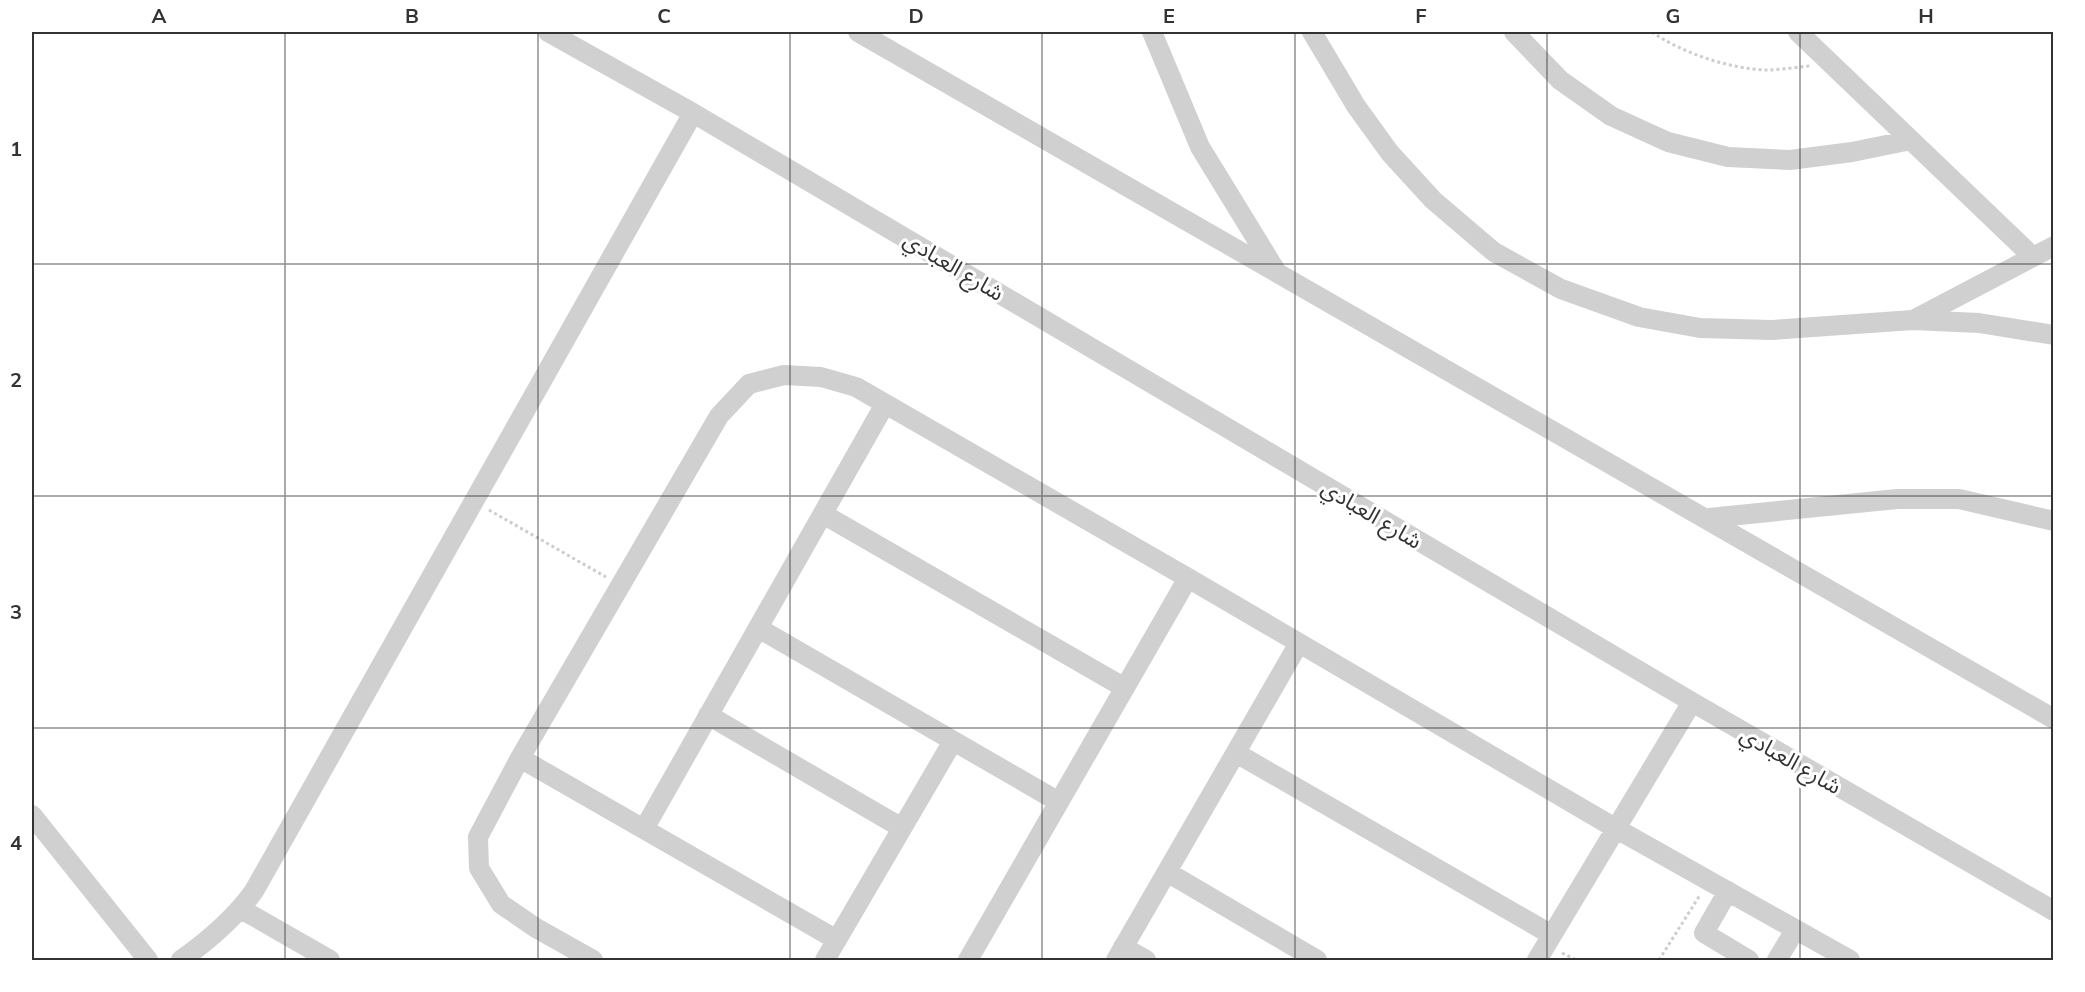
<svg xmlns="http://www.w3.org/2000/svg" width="2085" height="992" viewBox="0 0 2085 992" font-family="Mulish,'Noto Sans Arabic',sans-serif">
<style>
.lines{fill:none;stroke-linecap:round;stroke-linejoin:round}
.path{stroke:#cdcdcd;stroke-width:3;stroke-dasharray:3 3;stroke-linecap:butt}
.minor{stroke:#d0d0d0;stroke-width:20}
.grid{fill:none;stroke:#333;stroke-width:1.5;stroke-opacity:0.55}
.labels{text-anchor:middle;stroke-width:6;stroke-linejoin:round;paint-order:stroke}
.street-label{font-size:22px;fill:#333;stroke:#fff}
.neatline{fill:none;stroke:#333;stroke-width:2}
.grid-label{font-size:20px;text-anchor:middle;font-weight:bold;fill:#333}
</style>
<rect width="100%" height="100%" fill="#fff"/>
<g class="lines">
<path class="path" d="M 1652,32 C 1682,53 1730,69 1767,70 C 1781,70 1796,67 1810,66
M 489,510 L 606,577
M 1562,953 L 1576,960
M 1659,960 L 1700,895"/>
<path class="minor" d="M 548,32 L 693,113 L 1692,702 L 2054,911
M 858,32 C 1256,261 1656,488 2054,719
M 1152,32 L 1200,147 L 1276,271
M 1312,32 L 1356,106 L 1390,153 L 1433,200 L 1494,252 L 1561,289 L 1639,317 L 1700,328 L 1772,330 L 1913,320 L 1979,323 L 2054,335
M 1514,32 L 1560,80 L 1611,116 L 1668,142 L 1728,157 L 1790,160 L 1852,152 L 1911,140
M 1798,32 L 2033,257
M 1913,320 L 2054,246
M 823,514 L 1125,688
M 1709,518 L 1897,499 L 1959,499 L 2054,521
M 758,628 L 1059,802
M 708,715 L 902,828
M 1236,753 L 1552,935
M 520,758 L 837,940
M 32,815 L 148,960
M 644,829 L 885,404
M 1167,872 L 1317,960
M 1728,891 L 1704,933 L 1749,960
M 241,909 L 330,960
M 1123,947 L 1146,960
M 181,960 C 209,940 234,919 254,891 L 693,113
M 593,960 L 536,928 L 501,904 L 479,868 L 478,837 L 520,758 L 719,416 L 749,384 L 784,375 L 821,377 L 856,387 L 1188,578 L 1615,828 L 1850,960
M 825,960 L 953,741
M 968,960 L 1188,578
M 1116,960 L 1299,643
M 1537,960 L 1692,702
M 1777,960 L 1795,930"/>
</g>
<path class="grid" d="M 285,32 L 285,960M 538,32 L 538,960M 790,32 L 790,960M 1042,32 L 1042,960M 1295,32 L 1295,960M 1547,32 L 1547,960M 1800,32 L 1800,960M 32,264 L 2054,264M 32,496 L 2054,496M 32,728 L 2054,728"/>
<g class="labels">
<g class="street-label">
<text transform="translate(954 266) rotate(31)" y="8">شارع العبادي</text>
<text transform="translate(1372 514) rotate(31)" y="8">شارع العبادي</text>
<text transform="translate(1791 760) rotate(30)" y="8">شارع العبادي</text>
</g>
</g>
<rect width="2085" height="992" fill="none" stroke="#ffffff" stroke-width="66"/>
<rect x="33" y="33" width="2019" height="926" class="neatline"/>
<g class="grid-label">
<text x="159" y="23">A</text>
<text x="412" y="23">B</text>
<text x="664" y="23">C</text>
<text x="916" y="23">D</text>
<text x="1169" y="23">E</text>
<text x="1421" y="23">F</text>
<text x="1673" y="23">G</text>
<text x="1926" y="23">H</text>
<text x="16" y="156">1</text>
<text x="16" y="387">2</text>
<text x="16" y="619">3</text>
<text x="16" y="850">4</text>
</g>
</svg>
